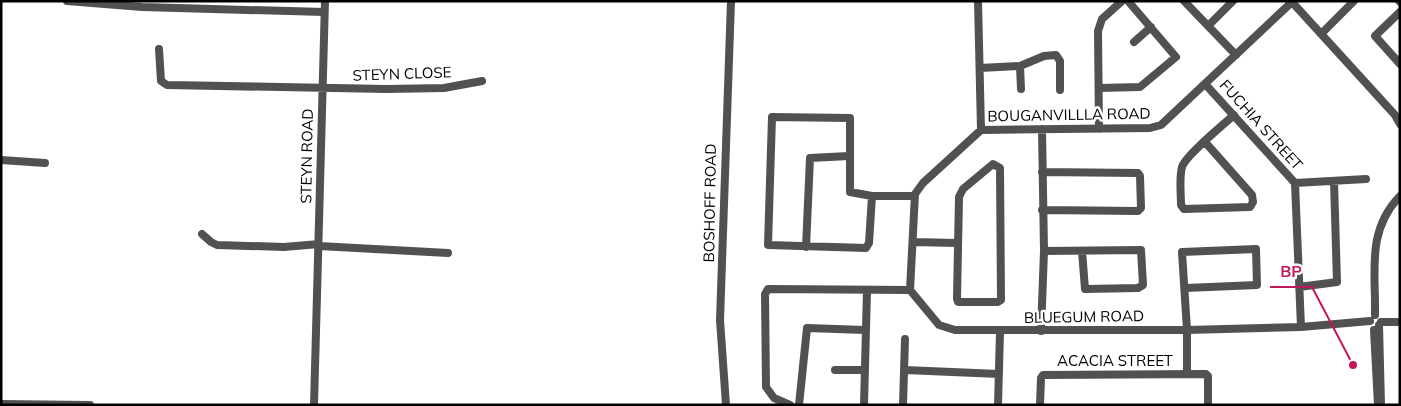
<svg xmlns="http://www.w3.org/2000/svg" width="1401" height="406" viewBox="0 0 1401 406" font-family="Mulish,sans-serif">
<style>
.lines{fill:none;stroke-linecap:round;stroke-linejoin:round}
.minor{stroke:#515151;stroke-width:8}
.labels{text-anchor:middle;stroke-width:5;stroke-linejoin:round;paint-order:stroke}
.street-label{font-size:15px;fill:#000;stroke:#fff}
.leader{fill:none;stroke:#c2185b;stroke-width:2}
.callout-dot{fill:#c2185b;stroke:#fff;stroke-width:2}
.callout-label{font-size:16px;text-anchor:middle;font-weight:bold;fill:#c2185b;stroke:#fff;stroke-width:5;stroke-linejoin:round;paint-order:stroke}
</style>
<rect width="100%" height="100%" fill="#fff"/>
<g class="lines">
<path class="minor" d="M 67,1 L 142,7 L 324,12
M 978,1 L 981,130
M 1184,1 L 1236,55
M 1293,1 L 1161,125 L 1150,128 L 981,130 L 923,183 L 915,194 L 910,290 L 939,325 L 955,330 L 1187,330 L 1301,327 L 1370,321
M 1399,1 L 1400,2
M 1292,2 L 1395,115 L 1400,124
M 1400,12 L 1375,36 L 1400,64
M 1208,26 L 1233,1
M 1321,34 L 1354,1
M 1134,42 L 1151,27
M 159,49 L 161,81 L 167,85 L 386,89 L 444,88 L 482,81
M 1020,66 L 1021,89
M 980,68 L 1020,66 L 1044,56 L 1056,55 L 1060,61 L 1060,90
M 1206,85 L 1295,183
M 1099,88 L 1140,87 L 1176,57 L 1128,1
M 1099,129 L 1098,31 L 1102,19 L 1122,1
M 1205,142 L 1252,195 L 1253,202 L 1250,207 L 1184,209 L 1181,205 C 1181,193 1179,178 1182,167 C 1185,156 1224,124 1234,115
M 1,160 L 45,163
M 993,164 L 1000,168 L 1001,300 L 998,302 L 958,302 L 957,299 L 959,197 L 963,189 Z
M 1042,172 L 1138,173 L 1140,176 L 1141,208 L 1138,211 L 1042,210
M 1295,183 L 1301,327
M 1295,183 L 1366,179
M 872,196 L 869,243 L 866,248 L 768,245 L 772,117 L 850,118 L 850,192 L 872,196 L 913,196
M 202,234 L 211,242 L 217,245 L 284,247 L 319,244
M 913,242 L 957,243
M 319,246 L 448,253
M 806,247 L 810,158 L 849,156
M 1044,251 L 1141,250 L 1143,285 L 1138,288 L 1085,289 L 1082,251
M 1299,287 L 1337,282 L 1334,181
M 1186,288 L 1257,285 L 1256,249 L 1182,252 L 1187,330 L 1187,374
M 1375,315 C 1376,272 1366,231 1400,196
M 1381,322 L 1400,322
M 1379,325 L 1381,405
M 1374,330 L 1378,405
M 1041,331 L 1044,251 L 1042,129
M 835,370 L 865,370
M 905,370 L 999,374
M 1,404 L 90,405
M 314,405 L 325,1
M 726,405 L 720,320 L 731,1
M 790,405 L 774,398 L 766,387 L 765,294 L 768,289 L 910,290
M 799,405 L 807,328 L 865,330
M 864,405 L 867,290
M 903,405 L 905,339
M 998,405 L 1000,332
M 1040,405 L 1041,378 L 1043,375 L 1206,374 L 1208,376 L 1208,405"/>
</g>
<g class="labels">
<g class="street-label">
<text transform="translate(402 74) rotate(-2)" y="5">STEYN CLOSE</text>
<text transform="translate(1069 115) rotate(-1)" y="5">BOUGANVILLLA ROAD</text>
<text transform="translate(1261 125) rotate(48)" y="5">FUCHIA STREET</text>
<text transform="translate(307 156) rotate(-89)" y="5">STEYN ROAD</text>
<text transform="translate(710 203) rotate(-89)" y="5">BOSHOFF ROAD</text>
<text transform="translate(1084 317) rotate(-1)" y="5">BLUEGUM ROAD</text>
<text x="1115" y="366">ACACIA STREET</text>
</g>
</g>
<path class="leader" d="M1353 365L1312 287H1270"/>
<circle class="callout-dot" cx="1353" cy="365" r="5"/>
<g class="callout-label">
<text x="1291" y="277">BP</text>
</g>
<rect width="1401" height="406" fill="none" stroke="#000000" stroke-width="5"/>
</svg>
